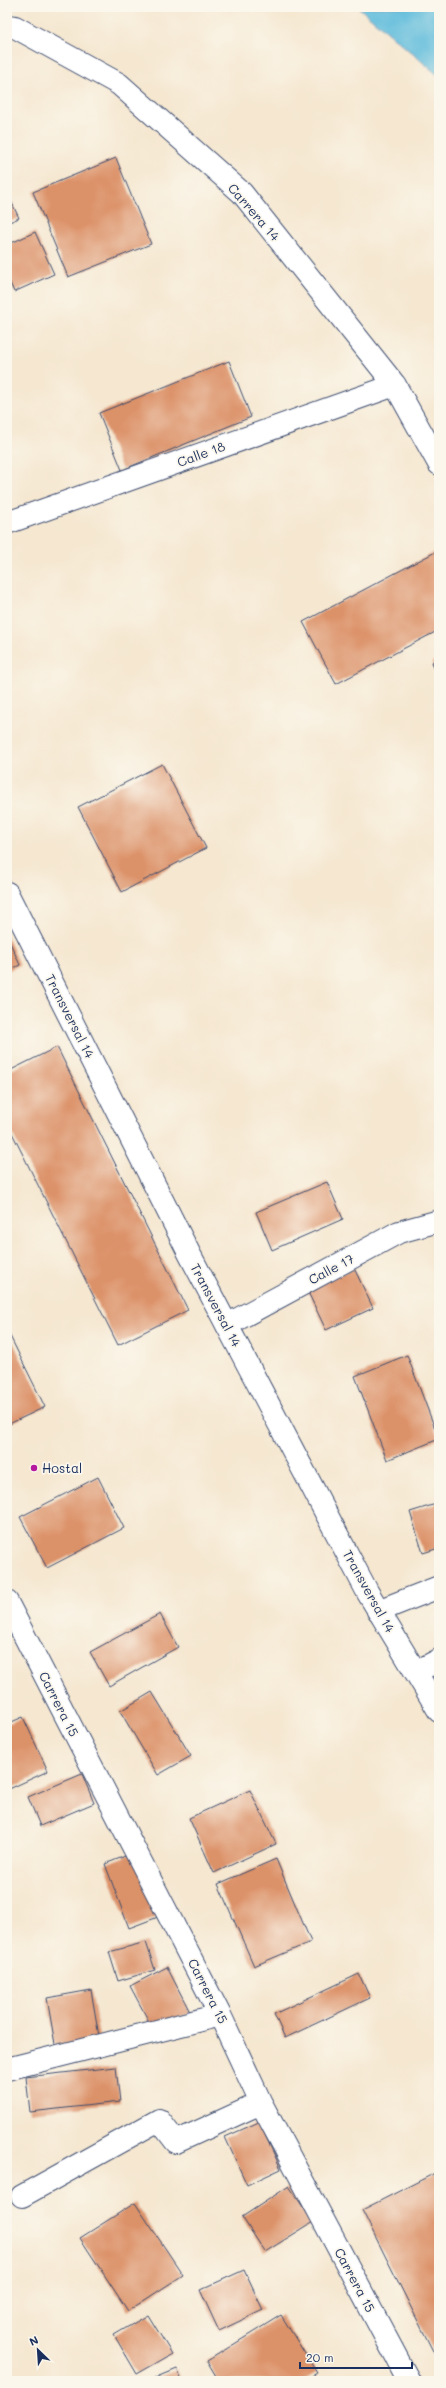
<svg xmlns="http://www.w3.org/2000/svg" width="446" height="2388" viewBox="0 0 446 2388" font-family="Mali,sans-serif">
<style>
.water{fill:#5ebcdc;stroke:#3c769d}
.building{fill:#dc9269}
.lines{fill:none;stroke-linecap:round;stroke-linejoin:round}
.minor-casing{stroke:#3c4b6f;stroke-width:24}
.highway-casing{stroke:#3c4b6f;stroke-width:24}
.minor{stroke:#fff;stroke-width:22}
.highway{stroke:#fff;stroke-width:22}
.poi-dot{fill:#b5179e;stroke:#fbf7ec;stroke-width:1.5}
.labels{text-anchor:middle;stroke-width:3.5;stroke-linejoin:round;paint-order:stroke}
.street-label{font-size:13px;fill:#1b2f5e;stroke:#fbf7ec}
.poi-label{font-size:13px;fill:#1b2f5e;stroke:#fbf7ec;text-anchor:start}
</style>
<rect width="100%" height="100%" fill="#fbf7ec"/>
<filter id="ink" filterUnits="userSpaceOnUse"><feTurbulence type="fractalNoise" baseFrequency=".025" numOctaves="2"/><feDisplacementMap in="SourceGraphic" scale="8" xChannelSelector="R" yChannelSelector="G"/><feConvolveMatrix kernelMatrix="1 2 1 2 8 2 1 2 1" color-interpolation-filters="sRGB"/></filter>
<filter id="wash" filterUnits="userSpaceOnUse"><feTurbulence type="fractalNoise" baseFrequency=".012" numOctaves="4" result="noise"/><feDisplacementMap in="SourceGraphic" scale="16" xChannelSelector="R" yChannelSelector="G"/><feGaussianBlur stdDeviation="0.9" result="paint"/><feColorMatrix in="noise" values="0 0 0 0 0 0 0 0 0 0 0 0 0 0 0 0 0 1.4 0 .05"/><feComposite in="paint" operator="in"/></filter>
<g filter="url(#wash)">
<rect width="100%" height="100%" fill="#f5e7d0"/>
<path class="water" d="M 358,7 L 439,7 L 439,76 Z"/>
<g id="blocks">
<path class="building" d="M 116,158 L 151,244 L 68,277 L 33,192 Z
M 11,201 L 19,218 L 7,223 L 7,203 Z
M 35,232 L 54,274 L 14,292 L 7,276 L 7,245 Z
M 229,361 L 251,417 L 122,470 L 99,413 Z
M 439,550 L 439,630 L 336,684 L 303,622 Z
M 439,659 L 439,682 L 432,662 Z
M 162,764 L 206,848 L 122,892 L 78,807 Z
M 7,936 L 20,965 L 7,971 Z
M 57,1047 L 188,1310 L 118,1345 L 7,1123 L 7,1072 Z
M 327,1182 L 343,1219 L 272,1250 L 256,1212 Z
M 354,1268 L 373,1308 L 326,1330 L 307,1290 Z
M 7,1330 L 45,1407 L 7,1425 Z
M 407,1355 L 439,1439 L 387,1460 L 355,1376 Z
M 98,1477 L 124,1528 L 47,1568 L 20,1517 Z
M 439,1503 L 439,1548 L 423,1553 L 410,1512 Z
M 160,1614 L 178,1647 L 109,1686 L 90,1652 Z
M 152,1692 L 191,1756 L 158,1775 L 120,1711 Z
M 23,1717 L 48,1771 L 7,1790 L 7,1724 Z
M 82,1774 L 94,1803 L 40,1826 L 28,1797 Z
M 250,1790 L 276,1844 L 214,1873 L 189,1818 Z
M 133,1853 L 158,1917 L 129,1928 L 105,1864 Z
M 276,1859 L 311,1942 L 254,1966 L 218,1884 Z
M 146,1942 L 155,1970 L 118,1981 L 109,1952 Z
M 167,1967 L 190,2012 L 154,2031 L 130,1986 Z
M 359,1974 L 370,1998 L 285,2038 L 274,2014 Z
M 91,1990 L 100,2042 L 56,2050 L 47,1998 Z
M 116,2067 L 120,2102 L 30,2112 L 26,2077 Z
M 259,2122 L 281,2169 L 247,2185 L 225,2137 Z
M 439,2171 L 439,2363 L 362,2210 Z
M 289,2186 L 313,2222 L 265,2252 L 242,2217 Z
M 135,2203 L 183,2275 L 128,2311 L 80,2238 Z
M 244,2270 L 263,2310 L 219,2331 L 200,2290 Z
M 148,2315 L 172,2354 L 137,2374 L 114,2335 Z
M 281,2315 L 317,2373 L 304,2381 L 219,2381 L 207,2361 Z
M 177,2369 L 182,2381 L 148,2381 Z"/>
</g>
</g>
<g filter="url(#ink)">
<use href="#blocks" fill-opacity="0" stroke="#3c4b6f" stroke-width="1"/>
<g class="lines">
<g class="minor-casing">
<path id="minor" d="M 7,26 L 15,27 L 119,84 L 242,193 L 395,385 L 439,464
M 7,523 L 395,385
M 227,1325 L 399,1232 L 439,1221
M 7,1602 L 220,2015 L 261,2103 L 409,2381
M 378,1611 L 439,1587
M 416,1672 L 439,1660
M 7,2069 L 220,2015
M 22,2196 L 159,2120 L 176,2142 L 261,2103"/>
</g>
<g class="highway-casing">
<path id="highway" d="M 7,893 L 190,1255 L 368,1593 L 439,1711"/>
</g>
<use href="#minor" class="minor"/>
<use href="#highway" class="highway"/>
</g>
</g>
<circle class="poi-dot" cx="34" cy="1468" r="4"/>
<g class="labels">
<g class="street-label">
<text transform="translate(254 212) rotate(49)" y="5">Carrera 14</text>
<text transform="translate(201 454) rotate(-20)" y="5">Calle 18</text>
<text transform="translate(70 1016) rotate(63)" y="5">Transversal 14</text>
<text transform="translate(331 1269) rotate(-28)" y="5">Calle 17</text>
<text transform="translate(216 1305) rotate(62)" y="5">Transversal 14</text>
<text transform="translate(369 1591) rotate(61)" y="5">Transversal 14</text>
<text transform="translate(59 1704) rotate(63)" y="5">Carrera 15</text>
<text transform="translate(208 1991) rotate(63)" y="5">Carrera 15</text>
<text transform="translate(355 2280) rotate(62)" y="5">Carrera 15</text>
</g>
<g class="poi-label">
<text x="42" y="1473">Hostal</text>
</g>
</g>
<rect width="446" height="2388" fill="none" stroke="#fbf7ec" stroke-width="24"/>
<g transform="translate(38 2350) rotate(335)" stroke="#fbf7ec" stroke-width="3" paint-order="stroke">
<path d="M0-3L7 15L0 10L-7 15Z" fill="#1b2f5e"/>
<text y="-6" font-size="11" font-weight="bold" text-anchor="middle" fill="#1b2f5e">N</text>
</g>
<path d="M300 2362v6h112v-6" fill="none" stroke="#1b2f5e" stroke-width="2"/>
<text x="306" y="2362" font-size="12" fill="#1b2f5e" stroke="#fbf7ec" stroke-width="3" paint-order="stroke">20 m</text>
</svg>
